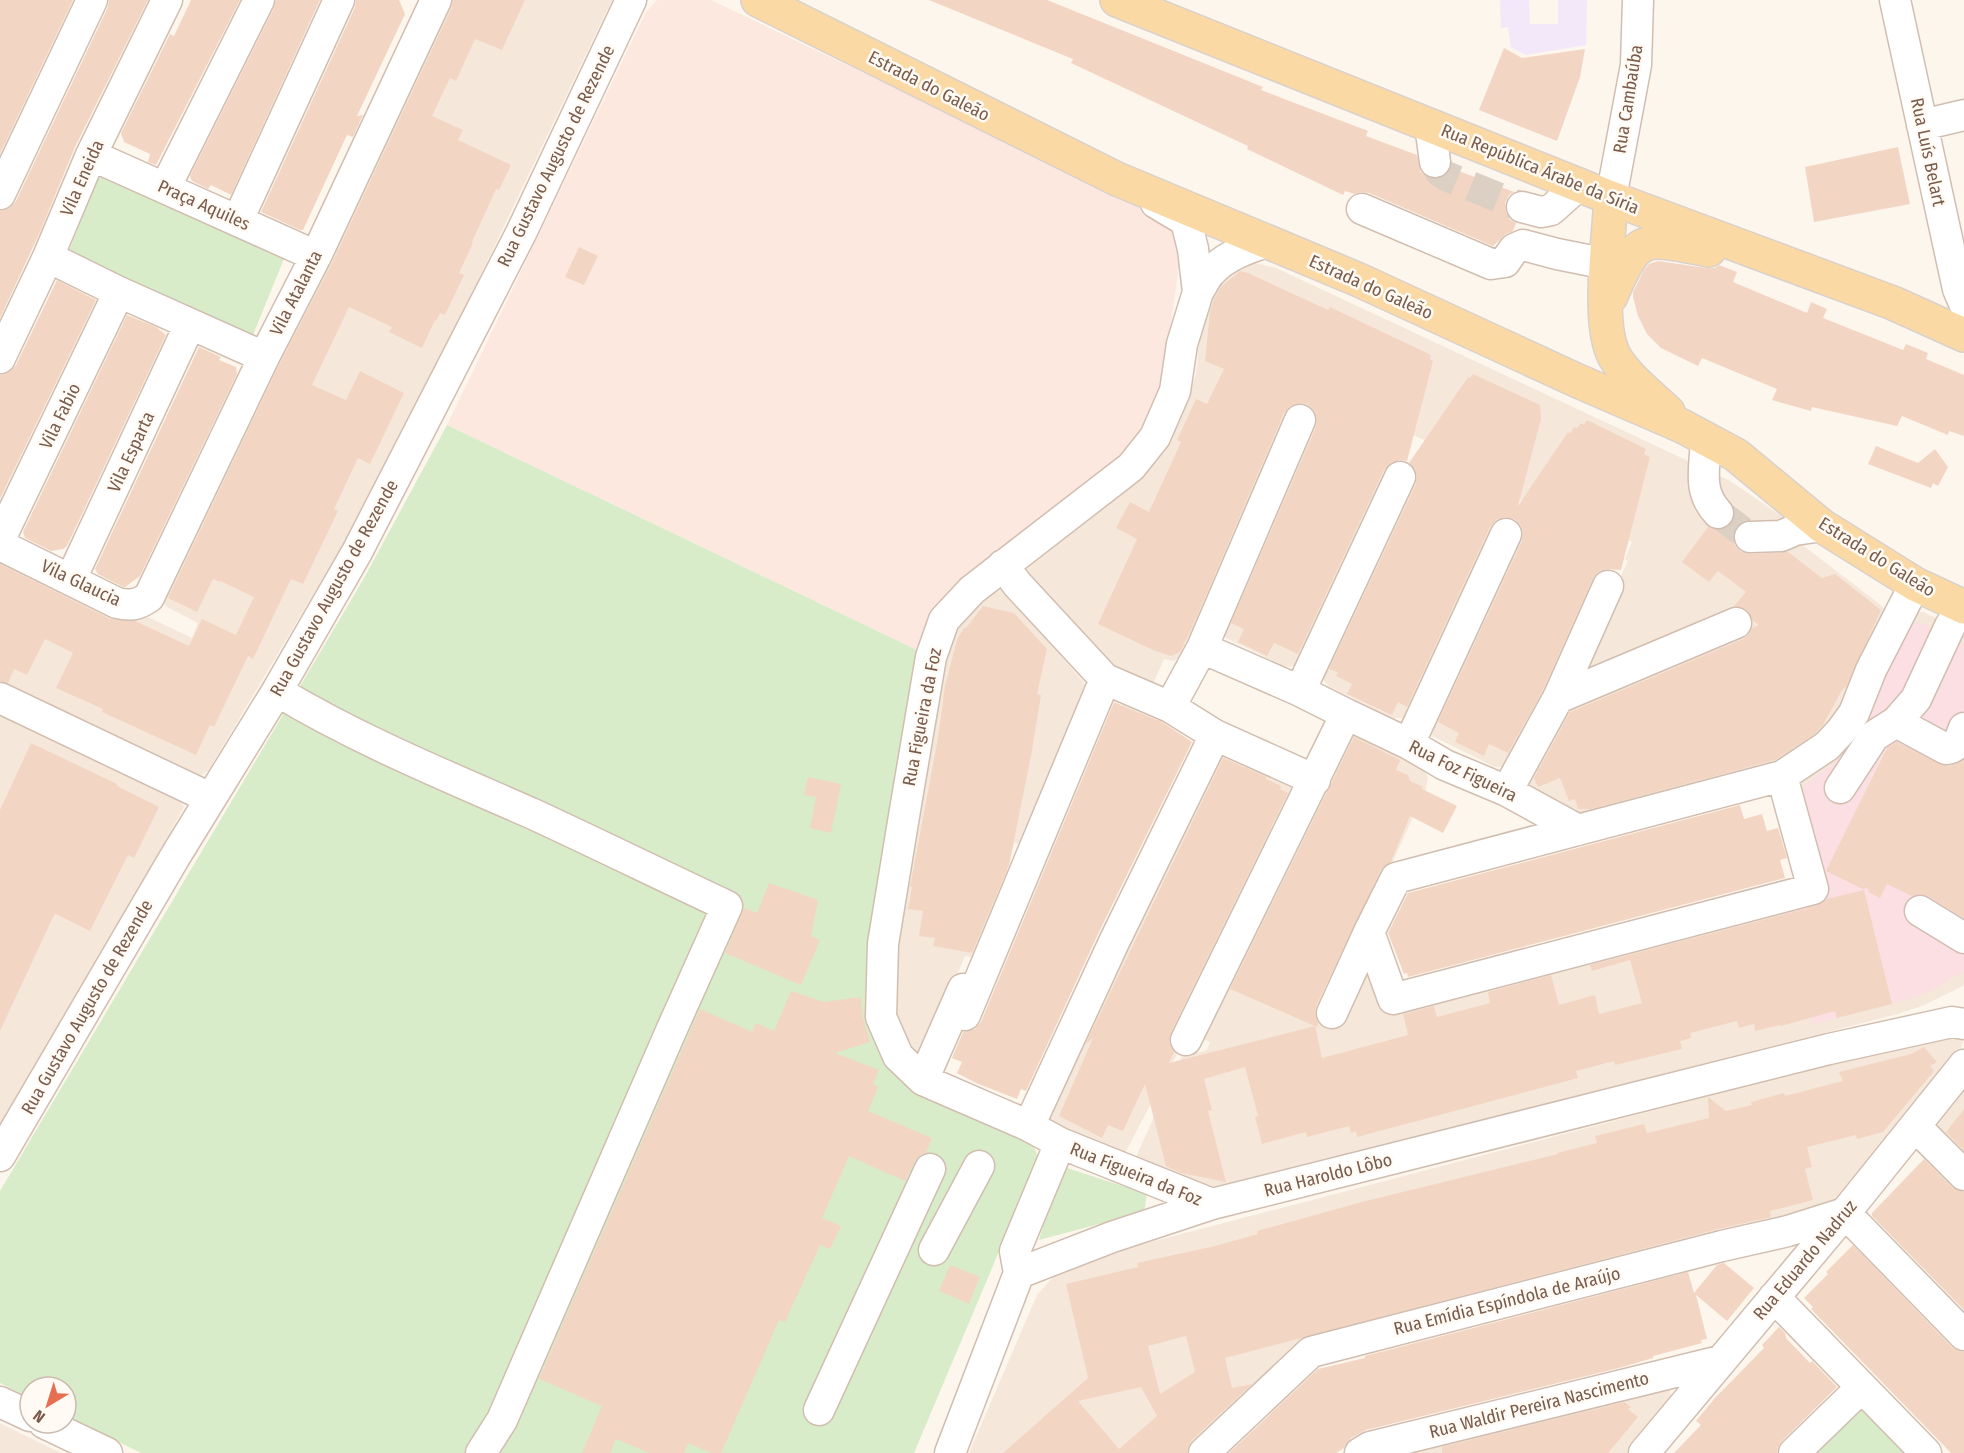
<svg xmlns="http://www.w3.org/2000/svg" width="1964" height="1453" viewBox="0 0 1964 1453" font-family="'Fira Sans Condensed',sans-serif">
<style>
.residential{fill:#f5e8da}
.commercial{fill:#fde8e0}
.education{fill:#f3e8fa}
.medical{fill:#fbdfe3}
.green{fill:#d8ecc9}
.building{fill:#f3d5c3;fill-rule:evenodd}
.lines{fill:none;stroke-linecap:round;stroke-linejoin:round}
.minor-tunnel{stroke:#dcd0c4;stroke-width:30;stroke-dasharray:30 15;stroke-linecap:butt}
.minor-casing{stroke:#d1beb0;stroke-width:33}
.major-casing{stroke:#dad1cd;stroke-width:36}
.minor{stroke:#fff;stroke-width:30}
.major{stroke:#fbd9a5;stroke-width:33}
.labels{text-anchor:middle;stroke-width:5;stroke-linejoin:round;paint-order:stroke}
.street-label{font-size:18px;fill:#7a5c4d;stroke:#fffaf3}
</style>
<rect width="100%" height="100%" fill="#fdf6ec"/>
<path class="residential" d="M 439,0 L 612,0 L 441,358 L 376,489 L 208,771 L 202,775 L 194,774 L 0,681 L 0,547 L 192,638 L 198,623 L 167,607 L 162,601 Z
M 1252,262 L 1276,268 L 1701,467 L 1730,481 L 1786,519 L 1796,540 L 1882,606 L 1884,610 L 1863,658 L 1832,722 L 1785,762 L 1581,815 L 1525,785 L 1584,678 L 1577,671 L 1628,561 L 1625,559 L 1632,542 L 1625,539 L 1569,651 L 1506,767 L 1495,767 L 1434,737 L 1429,731 L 1427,714 L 1526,504 L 1514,497 L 1465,605 L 1408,716 L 1404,718 L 1393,718 L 1328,686 L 1320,675 L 1426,441 L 1411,434 L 1379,503 L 1300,664 L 1290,667 L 1284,666 L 1222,636 L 1215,615 L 1323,381 L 1314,376 L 1182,656 L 1174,661 L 1164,659 L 1150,691 L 1101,666 L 1099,650 L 1062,619 L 1024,569 L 1170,436 L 1182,415 L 1196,374 L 1204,296 L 1208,283 Z
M 1002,583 L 1017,607 L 1083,681 L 1088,693 L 1027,847 L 1014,843 L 1000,901 L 978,959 L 965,956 L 923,1055 L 920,1057 L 903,1042 L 889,992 L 942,670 L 950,638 L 967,611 Z
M 1917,612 L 1923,612 L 1964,631 L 1964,985 L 1959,988 L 1922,1006 L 1898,1014 L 1221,1186 L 1205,1186 L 1135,1159 L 1186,1047 L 1198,1053 L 1207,1050 L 1210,1042 L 1188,1033 L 1124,1155 L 1041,1118 L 1208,748 L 1289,774 L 1352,735 L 1385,749 L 1423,769 L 1428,777 L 1426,789 L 1323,1014 L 1368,948 L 1384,1006 L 1821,892 L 1794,781 Z
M 0,713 L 179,800 L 184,807 L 123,916 L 0,1126 Z
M 1961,1036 L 1963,1042 L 1961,1048 L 1832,1206 L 1313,1343 L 1192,1453 L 969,1453 L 1037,1295 L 1053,1277 L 1082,1260 L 1924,1040 Z
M 1964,1086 L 1964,1164 L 1935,1129 L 1935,1124 Z
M 1669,1386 L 1671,1395 L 1670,1401 L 1627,1453 L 1379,1453 Z
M 0,1423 L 14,1430 L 61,1453 L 0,1453 Z"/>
<path class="commercial" d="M 657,0 L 711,0 L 1158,214 L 1166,221 L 1175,233 L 1180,258 L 1164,375 L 1160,391 L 1139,438 L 921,652 L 447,425 L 646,12 Z"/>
<path class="education" d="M 1500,0 L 1529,0 L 1530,24 L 1558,24 L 1558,0 L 1587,0 L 1586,45 L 1526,55 L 1511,47 L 1508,27 L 1501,28 Z"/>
<path class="medical" d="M 1918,622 L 1964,642 L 1964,971 L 1932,990 L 1909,999 L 1813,1024 L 1782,905 L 1829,893 L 1801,788 L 1834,763 L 1855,738 L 1909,627 Z"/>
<path class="green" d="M 99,175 L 286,254 L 253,335 L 67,256 Z
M 447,425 L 921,652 L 874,1033 L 1027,1139 L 1036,1151 L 1038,1159 L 914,1453 L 141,1453 L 66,1416 L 66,1387 L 30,1387 L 30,1398 L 0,1383 L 0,1191 L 363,580 Z
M 1067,1168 L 1147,1194 L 1144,1212 L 1039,1240 L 1055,1186 Z
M 1865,1407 L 1915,1453 L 1807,1453 L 1849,1411 Z"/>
<path class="building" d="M 0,0 L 73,0 L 0,154 Z
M 109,0 L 148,0 L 75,147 L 40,232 L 0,318 L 0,211 L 9,208 L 16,201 L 108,7 Z
M 191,0 L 240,0 L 156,165 L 148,162 L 150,154 L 124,142 L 121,133 L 170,34 L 174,36 Z
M 276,0 L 320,0 L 231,195 L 211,185 L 208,189 L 192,181 L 190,176 L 274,8 Z
M 356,0 L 399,0 L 405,14 L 357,116 L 363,115 L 353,137 L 347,135 L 303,230 L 300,230 L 261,212 L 355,7 Z
M 453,0 L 525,0 L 502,50 L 475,39 L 456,81 L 450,78 L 432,116 L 463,130 L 458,140 L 511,165 L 499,190 L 496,189 L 472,242 L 473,243 L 459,273 L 464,275 L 445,315 L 440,313 L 436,321 L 435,320 L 422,348 L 389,332 L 392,327 L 349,307 L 312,385 L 346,400 L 360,371 L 404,393 L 370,464 L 358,458 L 334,509 L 338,511 L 303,584 L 291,579 L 253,659 L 248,656 L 214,727 L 210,725 L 196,755 L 102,712 L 103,709 L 56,688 L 73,653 L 45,639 L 27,675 L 14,669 L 8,683 L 0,681 L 0,564 L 110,619 L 135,621 L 189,646 L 202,619 L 236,635 L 254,597 L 220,581 L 220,582 L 213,579 L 197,612 L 168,598 L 279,365 L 332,263 L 452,7 Z
M 929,0 L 1047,0 L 1263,87 L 1261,90 L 1368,131 L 1366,136 L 1417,155 L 1421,172 L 1429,178 L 1437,179 L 1445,176 L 1451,168 L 1514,192 L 1509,195 L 1505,203 L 1506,212 L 1509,219 L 1516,223 L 1513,231 L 1506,234 L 1493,246 L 1369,193 L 1361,192 L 1354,194 L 1345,191 L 1343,195 L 1247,149 L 1248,146 L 1071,63 L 1073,59 Z
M 1504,48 L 1522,58 L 1585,49 L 1580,77 L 1557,141 L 1479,110 Z
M 1898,147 L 1910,204 L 1814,222 L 1805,167 Z
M 579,247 L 598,256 L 584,285 L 565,277 Z
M 1658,261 L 1706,268 L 1715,268 L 1719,265 L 1737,272 L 1733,282 L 1807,313 L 1811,302 L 1827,309 L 1823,318 L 1903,350 L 1906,344 L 1928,353 L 1926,359 L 1964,375 L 1964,436 L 1949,431 L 1948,435 L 1902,416 L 1897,426 L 1812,407 L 1811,411 L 1772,400 L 1777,389 L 1702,358 L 1698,366 L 1661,348 L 1647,334 L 1638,316 L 1633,297 L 1633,292 L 1644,270 L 1649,264 Z
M 1240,271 L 1248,273 L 1328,310 L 1330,307 L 1431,355 L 1430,359 L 1433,361 L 1407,461 L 1399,460 L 1391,463 L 1384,470 L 1298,654 L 1274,643 L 1267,656 L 1238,642 L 1244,629 L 1231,623 L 1316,427 L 1317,419 L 1314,410 L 1307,404 L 1299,403 L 1290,406 L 1284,413 L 1192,628 L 1180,652 L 1171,656 L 1153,650 L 1098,624 L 1137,539 L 1116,528 L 1130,502 L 1149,512 L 1181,442 L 1177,440 L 1196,399 L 1207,404 L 1224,369 L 1205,361 L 1210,312 L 1214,299 L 1222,286 Z
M 57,280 L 96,300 L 0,499 L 0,375 L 9,372 L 16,365 Z
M 127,315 L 156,327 L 166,335 L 67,546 L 63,549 L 51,551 L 25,538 L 23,532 Z
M 199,347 L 221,357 L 219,360 L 236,367 L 237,374 L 140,576 L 125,587 L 123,587 L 98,574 L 95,569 Z
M 1473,374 L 1540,405 L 1541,419 L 1518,506 L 1568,432 L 1570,434 L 1574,427 L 1577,428 L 1581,423 L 1584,425 L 1587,420 L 1646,449 L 1644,454 L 1650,457 L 1621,570 L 1606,569 L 1598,572 L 1593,578 L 1543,690 L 1508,753 L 1489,744 L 1484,756 L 1455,742 L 1459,733 L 1438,722 L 1522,541 L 1523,532 L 1520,524 L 1514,519 L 1504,517 L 1496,520 L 1490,527 L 1407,707 L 1398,702 L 1392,715 L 1347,694 L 1352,684 L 1336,676 L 1338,672 L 1329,669 L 1416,484 L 1417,475 L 1414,468 L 1409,463 L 1468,377 L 1470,378 Z
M 1876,446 L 1918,463 L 1935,449 L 1948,467 L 1938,486 L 1933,483 L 1931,488 L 1868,464 Z
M 1733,506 L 1751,520 L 1741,522 L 1735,529 L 1733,538 L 1735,546 L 1741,552 L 1751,554 L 1788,552 L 1822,578 L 1835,574 L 1881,610 L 1846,687 L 1842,690 L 1823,725 L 1816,733 L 1775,760 L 1591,809 L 1578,809 L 1575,799 L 1569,801 L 1560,778 L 1538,787 L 1534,778 L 1570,712 L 1743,639 L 1749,634 L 1752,628 L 1759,625 L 1752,620 L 1747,610 L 1734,606 L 1746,592 L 1718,571 L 1709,582 L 1682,562 L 1708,527 L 1720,530 L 1729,526 L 1734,519 Z
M 983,606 L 1014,613 L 1047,649 L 1037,694 L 1041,695 L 1031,756 L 1009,865 L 972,953 L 933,946 L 935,938 L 919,936 L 923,911 L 908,909 L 912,887 L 910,887 L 938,738 L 945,686 L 957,640 L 964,628 L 966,628 Z
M 1114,702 L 1162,722 L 1192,742 L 1098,934 L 1026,1091 L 1021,1089 L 1017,1099 L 976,1083 L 957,1073 L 962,1062 L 952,1058 L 963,1032 L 975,1029 L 981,1022 Z
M 1354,737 L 1400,760 L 1396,770 L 1408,775 L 1410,781 L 1423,787 L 1422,789 L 1457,806 L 1443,833 L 1410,816 L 1391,862 L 1381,870 L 1316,1006 L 1315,1014 L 1318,1023 L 1317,1027 L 1230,989 Z
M 1897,742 L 1939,764 L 1949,766 L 1964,760 L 1964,918 L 1928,896 L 1920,894 L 1912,896 L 1887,884 L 1880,898 L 1870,893 L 1867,888 L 1863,889 L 1826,871 L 1887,748 Z
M 31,743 L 117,784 L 117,786 L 159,807 L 134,858 L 128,855 L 90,931 L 56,914 L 54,915 L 0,1031 L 0,810 Z
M 1223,758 L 1267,777 L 1266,779 L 1281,786 L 1280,789 L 1288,793 L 1171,1032 L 1169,1042 L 1174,1052 L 1169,1063 L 1315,1026 L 1322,1058 L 1408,1035 L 1403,1014 L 1434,1006 L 1437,1017 L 1490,1003 L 1488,992 L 1551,975 L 1559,1005 L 1595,995 L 1599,1014 L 1642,1003 L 1630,960 L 1592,971 L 1590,965 L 1805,909 L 1806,912 L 1807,908 L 1818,905 L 1827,899 L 1864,890 L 1892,1004 L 1837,1018 L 1835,1011 L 1781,1026 L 1780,1025 L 1755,1031 L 1754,1024 L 1739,1028 L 1737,1021 L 1690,1033 L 1691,1038 L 1680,1041 L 1682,1049 L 1615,1065 L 1614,1061 L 1576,1071 L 1578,1078 L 1357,1137 L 1356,1131 L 1351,1133 L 1349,1126 L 1307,1137 L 1306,1132 L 1262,1144 L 1255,1117 L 1258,1116 L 1245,1067 L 1204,1079 L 1212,1110 L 1208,1111 L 1226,1182 L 1181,1173 L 1166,1166 L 1145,1084 L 1123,1131 L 1108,1125 L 1102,1138 L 1059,1116 L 1093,1038 L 1085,1045 Z
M 808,777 L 841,784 L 831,833 L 810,828 L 816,797 L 804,795 Z
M 1740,805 L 1744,819 L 1762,814 L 1767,831 L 1778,828 L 1787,858 L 1780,860 L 1785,878 L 1408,977 L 1407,973 L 1404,974 L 1388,933 L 1408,893 Z
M 769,883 L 818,900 L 811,936 L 820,940 L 801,985 L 725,953 L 744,908 L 757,913 Z
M 791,991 L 824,1002 L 861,997 L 863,1018 L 870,1042 L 835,1053 L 879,1070 L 873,1084 L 878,1087 L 868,1111 L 932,1138 L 926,1153 L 920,1155 L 915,1161 L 905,1181 L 849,1156 L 822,1218 L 841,1226 L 830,1249 L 820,1245 L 785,1322 L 779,1320 L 721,1453 L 712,1453 L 688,1443 L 684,1453 L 649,1453 L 616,1439 L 610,1453 L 582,1453 L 602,1406 L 539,1379 L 700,1009 L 752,1032 L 756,1023 L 774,1031 Z
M 1924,1047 L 1937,1062 L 1930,1066 L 1934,1071 L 1883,1132 L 1857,1139 L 1856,1135 L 1807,1147 L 1812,1167 L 1805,1169 L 1813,1200 L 1770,1211 L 1771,1217 L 1718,1229 L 1225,1358 L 1232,1388 L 1252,1384 L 1192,1440 L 1188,1448 L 1187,1453 L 1003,1453 L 1088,1378 L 1066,1284 L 1138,1267 L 1137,1263 L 1215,1246 L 1258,1234 L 1257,1231 L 1362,1202 L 1558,1154 L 1557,1153 L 1597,1143 L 1595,1136 L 1644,1124 L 1647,1133 L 1709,1118 L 1708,1097 L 1726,1111 L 1752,1105 L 1751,1102 L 1784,1093 L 1785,1096 L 1843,1081 L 1839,1072 L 1911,1054 ZM 1186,1336 L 1195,1372 L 1160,1394 L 1148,1346 ZM 1141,1387 L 1157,1416 L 1119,1449 L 1078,1401 Z
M 1964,1109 L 1964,1151 L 1946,1132 Z
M 1924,1159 L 1952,1187 L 1964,1192 L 1964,1310 L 1872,1216 L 1872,1213 Z
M 1853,1245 L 1952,1347 L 1959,1351 L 1964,1352 L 1964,1453 L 1951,1453 L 1811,1309 L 1813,1307 L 1804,1298 L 1828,1274 L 1826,1272 Z
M 1724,1263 L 1754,1288 L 1727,1321 L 1696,1295 L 1707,1339 L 1701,1340 L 1702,1343 L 1653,1356 L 1653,1358 L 1619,1368 L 1366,1430 L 1351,1438 L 1344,1448 L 1336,1453 L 1229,1453 L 1318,1369 L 1365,1358 L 1365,1356 L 1688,1272 L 1694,1293 L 1717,1265 Z
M 950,1265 L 980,1277 L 969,1304 L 939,1291 Z
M 1779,1327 L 1785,1333 L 1786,1338 L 1810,1363 L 1812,1361 L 1837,1387 L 1782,1441 L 1778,1448 L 1777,1453 L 1674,1453 L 1701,1425 L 1696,1421 L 1715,1398 L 1764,1348 L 1762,1345 Z
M 1625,1402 L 1631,1407 L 1628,1409 L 1638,1417 L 1608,1453 L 1442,1453 L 1442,1447 Z"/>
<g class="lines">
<path class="minor-tunnel" d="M 1435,162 L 1439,171 L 1446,176 L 1522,207
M 1718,513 L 1750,537"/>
<g class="minor-casing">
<path id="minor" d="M 1895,0 L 1958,289 L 1964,303
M 1430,125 L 1435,162
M 1922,125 L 1964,115
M 91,155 L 316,256
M 165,188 L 259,0
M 0,194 L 92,0
M 1611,198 L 1636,65 L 1638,0
M 1156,203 L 1186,221 L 1193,249 L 1198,292 C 1202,286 1206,277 1211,272 C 1225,256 1248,248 1267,242
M 1522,207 L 1541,212 L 1551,210 L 1580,184
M 1362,209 L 1491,264 L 1505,262 L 1514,249 L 1523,245 L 1557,254 L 1607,264
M 238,220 L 339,0
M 48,257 L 119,292 L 264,357
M 1198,292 L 1182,344 L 1175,391 L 1155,437 L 1131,467 L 972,590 L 944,620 L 931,657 L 905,810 L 883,944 L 881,1017 L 898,1056 L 923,1080 L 1029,1126 L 1060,1143 L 1212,1204
M 0,358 L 48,257 L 91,155 L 167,0
M 1706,439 C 1705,468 1697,491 1718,513
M 1750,537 L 1781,536 L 1795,530 L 1822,526
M 0,539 L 119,292
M 0,545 L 117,603 C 130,606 138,605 149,597 L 264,357 L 316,256 L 436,0
M 1003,565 L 1017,584 L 1105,679 L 1170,707 L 1202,648 L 1300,691 L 1346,714 L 1186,1040
M 71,579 L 190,324
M 1202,648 L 1300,420
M 277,691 C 358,740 447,776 533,814 C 598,844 663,876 727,906 L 671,1031 L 502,1420 L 481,1453
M 1300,691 L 1400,477
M 0,698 L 210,798
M 1558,698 L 1736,623
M 1170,707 L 1215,735 L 1315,780
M 1346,714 L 1409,744 L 1445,765 L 1507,791 L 1578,830
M 1896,722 L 1946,749 C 1958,748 1960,738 1964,728
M 1409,744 L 1506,534
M 1840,788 L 1874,736 L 1896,722 L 1916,699 L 1950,626 L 1963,607
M 1507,791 L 1558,698 L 1608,586
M 1920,911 L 1964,938
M 1369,932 L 1393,999 L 1813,889 L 1782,776
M 1332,1013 L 1369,932 L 1396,878 L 1782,776 L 1827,746 L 1841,731 L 1854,713 L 1871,670 L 1915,584
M 965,1015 L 1105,679
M 923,1080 L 963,989
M 1029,1126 L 1114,942 L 1215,735
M 1916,1127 L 1964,1175
M 0,1156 L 176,855 L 277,691 L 357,552 L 521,233 L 631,0
M 934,1250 L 979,1166
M 1019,1273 L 1015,1251 L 1060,1143
M 1774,1297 L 1926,1453
M 0,1402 L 30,1416
M 819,1410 L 930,1169
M 44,1423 L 107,1453
M 950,1453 L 1019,1273 L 1112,1237 L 1212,1204 L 1829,1049 L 1952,1022 L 1964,1024
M 1204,1453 L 1311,1352 L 1722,1246 L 1788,1231 L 1845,1213 L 1964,1335
M 1360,1453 L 1370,1447 L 1720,1361
M 1644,1453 L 1845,1213 L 1964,1065
M 1794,1453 L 1861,1388"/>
</g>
<g class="major-casing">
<path id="major" d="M 758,0 L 1117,179 L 1359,280 L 1578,381 L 1682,426 L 1736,455 L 1822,526 L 1915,584 L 1964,607
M 1117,0 L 1611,198 L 1893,303 L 1964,335
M 1611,198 C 1609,236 1598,316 1612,351 C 1620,372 1651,396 1668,412
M 1611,296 C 1638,231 1644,238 1709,250"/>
</g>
<use href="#minor" class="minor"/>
<use href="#major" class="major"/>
</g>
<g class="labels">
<g class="street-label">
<text transform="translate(929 86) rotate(27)" y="6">Estrada do Galeão</text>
<text transform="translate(1628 99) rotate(-81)" y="6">Rua Cambaúba</text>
<text transform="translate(1928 152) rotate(78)" y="6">Rua Luís Belart</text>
<text transform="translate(556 156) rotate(-64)" y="6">Rua Gustavo Augusto de Rezende</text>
<text transform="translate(1540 169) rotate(22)" y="6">Rua República Árabe da Síria</text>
<text transform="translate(82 178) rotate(-66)" y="6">Vila Eneida</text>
<text transform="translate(204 205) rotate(24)" y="6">Praça Aquiles</text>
<text transform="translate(1371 287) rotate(24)" y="6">Estrada do Galeão</text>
<text transform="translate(296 293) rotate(-63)" y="6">Vila Atalanta</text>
<text transform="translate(60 416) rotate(-64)" y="6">Vila Fabio</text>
<text transform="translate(131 452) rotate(-65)" y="6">Vila Esparta</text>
<text transform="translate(1877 557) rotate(32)" y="6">Estrada do Galeão</text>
<text transform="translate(81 583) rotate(25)" y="6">Vila Glaucia</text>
<text transform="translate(334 588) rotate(-61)" y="6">Rua Gustavo Augusto de Rezende</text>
<text transform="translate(922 717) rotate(-79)" y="6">Rua Figueira da Foz</text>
<text transform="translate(1463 771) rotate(26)" y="6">Rua Foz Figueira</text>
<text transform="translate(87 1007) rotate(-60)" y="6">Rua Gustavo Augusto de Rezende</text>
<text transform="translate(1136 1174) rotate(22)" y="6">Rua Figueira da Foz</text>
<text transform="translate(1328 1175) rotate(-14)" y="6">Rua Haroldo Lôbo</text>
<text transform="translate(1805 1260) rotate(-50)" y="6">Rua Eduardo Nadruz</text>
<text transform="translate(1507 1301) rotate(-14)" y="6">Rua Emídia Espíndola de Araújo</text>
<text transform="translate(1539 1405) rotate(-14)" y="6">Rua Waldir Pereira Nascimento</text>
</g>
</g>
<g transform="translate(48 1405) rotate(218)"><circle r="28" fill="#fffaf3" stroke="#cabbb1" stroke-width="1.5"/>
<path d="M0-4.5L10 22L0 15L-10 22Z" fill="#e76f51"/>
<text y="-9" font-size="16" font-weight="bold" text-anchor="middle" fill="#7a5c4d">N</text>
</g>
</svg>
